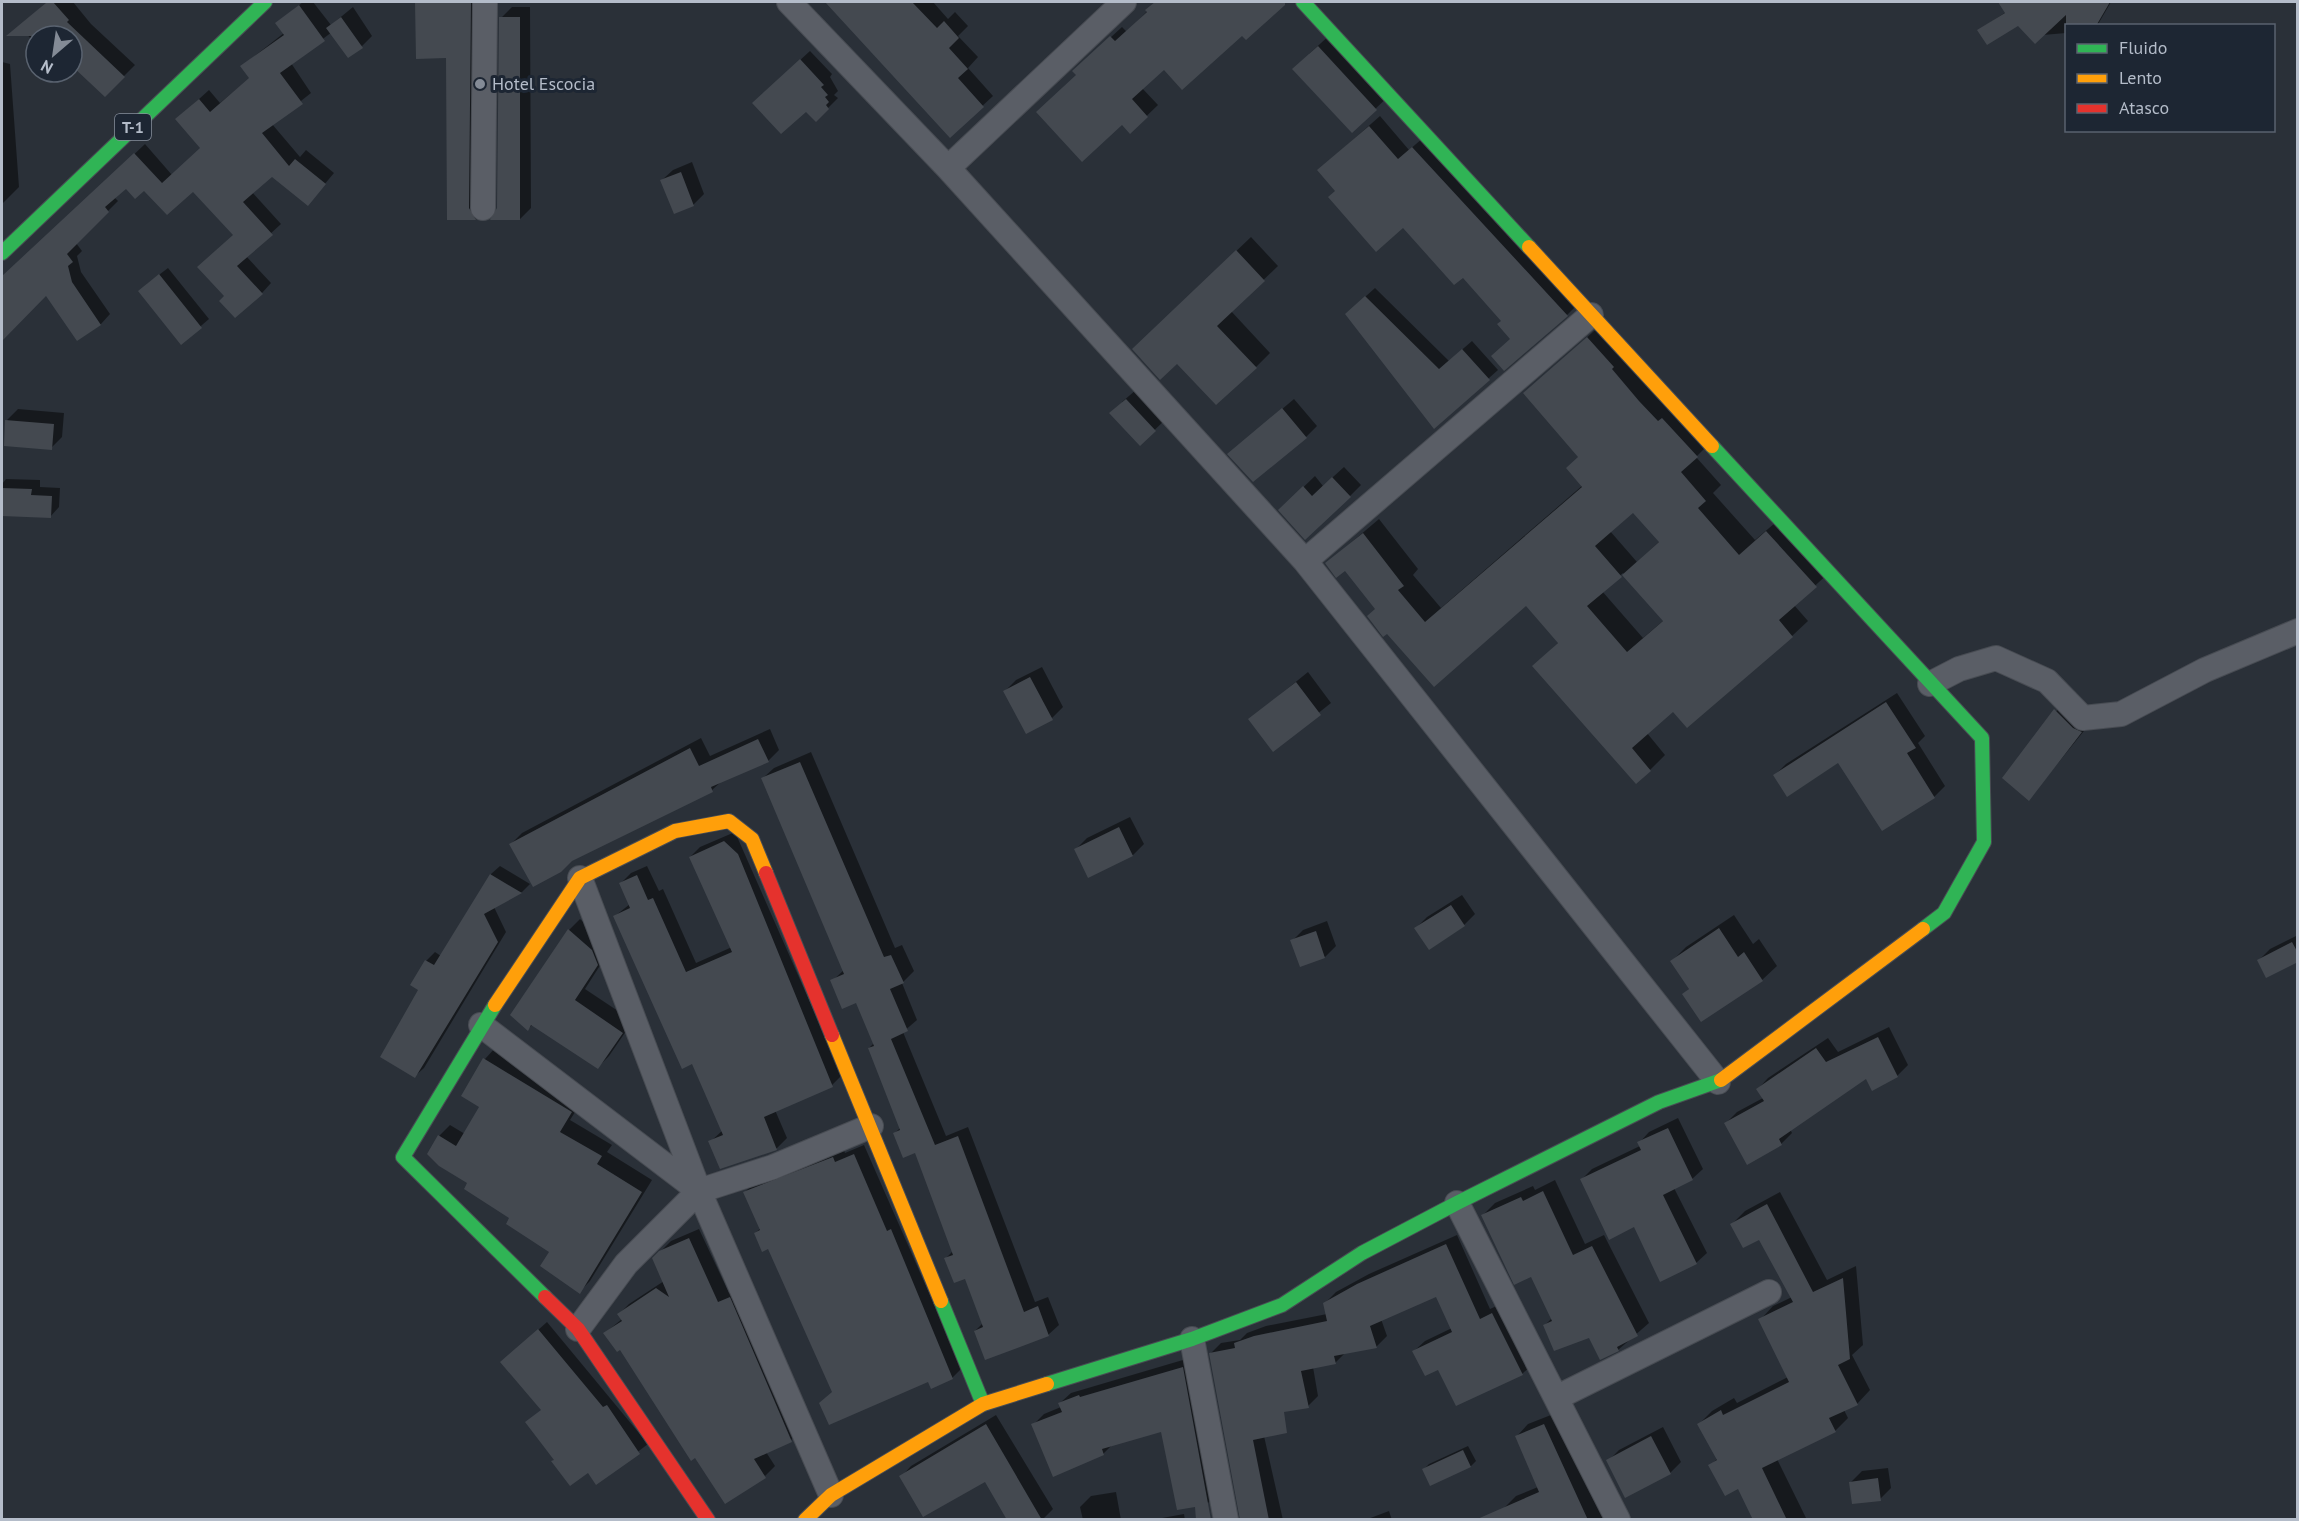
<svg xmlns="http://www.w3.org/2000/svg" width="2299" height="1521" viewBox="0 0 2299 1521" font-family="'PT Sans',sans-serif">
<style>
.shadow{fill:#0007;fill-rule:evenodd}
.building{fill:#444950;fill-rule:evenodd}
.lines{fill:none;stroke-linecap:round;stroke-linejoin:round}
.street-casing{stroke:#484c53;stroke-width:26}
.fast-casing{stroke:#484c53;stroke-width:16}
.slow-casing{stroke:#484c53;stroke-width:16}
.jam-casing{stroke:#484c53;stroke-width:16}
.street{stroke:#5a5e66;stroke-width:24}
.fast{stroke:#30b455;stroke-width:14}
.slow{stroke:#ff9f0a;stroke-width:14}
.jam{stroke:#e5322d;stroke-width:14}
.poi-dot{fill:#848b96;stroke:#1d2633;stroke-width:2}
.labels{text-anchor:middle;stroke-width:6;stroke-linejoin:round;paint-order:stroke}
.shield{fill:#1d2633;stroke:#878f9c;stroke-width:1.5}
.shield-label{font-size:16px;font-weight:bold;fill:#b4bcc9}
.poi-label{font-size:18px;fill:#b4bcc9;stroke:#1d2633;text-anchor:start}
</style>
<rect width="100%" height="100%" fill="#2a3038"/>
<path class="shadow" d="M 47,2 L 73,2 L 91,24 L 135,65 L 105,95 L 72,64 L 72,36 L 36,36 L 36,45 L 20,26 Z
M 303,2 L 313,2 L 331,25 L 353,7 L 372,36 L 362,46 L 332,32 L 291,63 L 311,93 L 272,124 L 300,157 L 306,150 L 334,173 L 308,204 L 272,175 L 252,192 L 281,224 L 246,256 L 271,283 L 262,293 L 226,296 L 234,235 L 194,189 L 126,187 L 114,197 L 118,201 L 76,243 L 82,251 L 77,256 L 81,272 L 110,314 L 101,324 L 77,339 L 46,294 L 16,298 L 2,296 L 2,279 L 145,144 L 172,175 L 202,148 L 177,119 L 209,90 L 220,103 L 250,78 L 242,66 L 284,33 L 277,23 Z
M 417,2 L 483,2 L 486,208 L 475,219 L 448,219 L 447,57 L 418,57 Z
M 827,2 L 933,2 L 948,19 L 955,12 L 968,26 L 958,36 L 978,57 L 968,68 L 993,96 L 950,136 Z
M 1156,2 L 1286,2 L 1246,38 L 1242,34 L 1165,68 L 1142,88 L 1158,105 L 1130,132 L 1077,75 L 1085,61 L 1122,27 L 1127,32 Z
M 2000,2 L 2111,2 L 2097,26 L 2066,26 L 2066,33 L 2043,35 L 2019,24 L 1979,30 L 2006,12 Z
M 512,7 L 530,7 L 531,208 L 520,219 L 499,209 L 501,18 Z
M 1333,32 L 1391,94 L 1353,130 L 1309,54 Z
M 810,51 L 832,74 L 830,77 L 838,91 L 834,95 L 838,98 L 816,120 L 806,110 L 764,93 Z
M 2,62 L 10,64 L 19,187 L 2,204 Z
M 1380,116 L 1409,150 L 1423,138 L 1577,305 L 1567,315 L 1511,339 L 1503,320 L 1463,275 L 1403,226 L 1337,190 L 1330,160 Z
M 692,162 L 704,194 L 693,205 L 662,180 L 673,170 Z
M 1251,237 L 1278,266 L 1231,311 L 1270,353 L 1256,367 L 1148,335 Z
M 168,268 L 209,319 L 181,343 L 147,284 Z
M 1375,288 L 1449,361 L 1472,341 L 1498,370 L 1434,427 L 1356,305 Z
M 1603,323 L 1712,441 L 1696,457 L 1721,485 L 1713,493 L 1755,540 L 1782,517 L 1831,571 L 1794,605 L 1808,621 L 1792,636 L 1673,710 L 1647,733 L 1665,755 L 1650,770 L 1534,666 L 1559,642 L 1526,604 L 1434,685 L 1345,569 L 1327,563 L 1379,519 L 1418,569 L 1413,575 L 1441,608 L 1583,485 L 1580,456 L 1525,393 ZM 1633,511 L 1660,541 L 1637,562 L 1610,531 ZM 1623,573 L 1664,620 L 1643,638 L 1602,591 Z
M 1137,389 L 1166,419 L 1140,444 L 1122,402 Z
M 1294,399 L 1317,426 L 1306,437 L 1229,454 Z
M 18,409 L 64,413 L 62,437 L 51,448 L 7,420 Z
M 1344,467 L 1361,485 L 1350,496 L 1291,499 L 1315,476 L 1323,486 Z
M 6,479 L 40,480 L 40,487 L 60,488 L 59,507 L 50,517 L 2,515 L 2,484 Z
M 1042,667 L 1063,707 L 1052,718 L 1005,691 L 1016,680 Z
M 1308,672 L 1331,703 L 1273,749 L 1250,719 Z
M 1897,693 L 1925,736 L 1918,743 L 1945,786 L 1934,797 L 1839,761 L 1775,775 L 1786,764 Z
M 2066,699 L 2092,721 L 2029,799 L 2004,778 Z
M 770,729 L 779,750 L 768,761 L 722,781 L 712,790 L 572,859 L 511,844 L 522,833 L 701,738 L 710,756 Z
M 811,752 L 895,948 L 902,945 L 914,971 L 902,983 L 917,1020 L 903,1032 L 946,1136 L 968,1127 L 1035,1302 L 1048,1297 L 1059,1325 L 1048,1335 L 975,1331 L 983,1323 L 966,1277 L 946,1258 L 953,1251 L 916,1151 L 894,1134 L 901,1127 L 869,1048 L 874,1043 L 857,1001 L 832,981 L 844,970 L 763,778 L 774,768 Z
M 1130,817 L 1144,844 L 1133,855 L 1089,876 L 1076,849 L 1087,838 Z
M 735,832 L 842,1075 L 832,1085 L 775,1110 L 787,1138 L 777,1148 L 721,1167 L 710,1142 L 723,1130 L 693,1063 L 615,916 L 630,904 L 621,883 L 631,873 L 647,866 L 659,891 L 663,889 L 696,963 L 732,947 L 690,857 L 700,847 Z
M 500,866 L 530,884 L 522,892 L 494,907 L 506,932 L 424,1068 L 415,1076 L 420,990 L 426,961 L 435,952 L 441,956 L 491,874 Z
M 1462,895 L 1475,914 L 1464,925 L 1416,928 L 1427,917 Z
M 1734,915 L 1753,944 L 1759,939 L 1777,966 L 1762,980 L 1702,1020 L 1684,994 L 1690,988 L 1672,961 L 1686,947 Z
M 580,919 L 603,939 L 608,953 L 585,989 L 633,1021 L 609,1056 L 598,1067 L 533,1024 L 528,1029 L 512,1015 L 569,930 Z
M 1327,921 L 1336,946 L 1325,957 L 1292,941 L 1303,930 Z
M 2298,935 L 2298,961 L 2259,960 L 2270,949 Z
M 1889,1027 L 1908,1065 L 1897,1076 L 1866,1077 L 1790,1129 L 1792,1133 L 1781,1144 L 1726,1123 L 1737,1112 L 1763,1098 L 1758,1089 L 1768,1078 L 1828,1038 L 1838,1052 Z
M 495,1048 L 582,1101 L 570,1120 L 612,1145 L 607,1152 L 652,1180 L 590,1281 L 579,1292 L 551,1251 L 470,1183 L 439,1136 L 450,1125 L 465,1134 L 481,1106 L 463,1095 L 485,1059 Z
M 1678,1118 L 1703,1169 L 1692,1179 L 1674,1188 L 1707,1253 L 1696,1263 L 1635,1225 L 1581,1180 L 1592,1169 L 1640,1146 L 1639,1143 L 1649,1132 Z
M 864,1145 L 962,1368 L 952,1378 L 833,1391 L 769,1247 L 755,1233 L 761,1228 L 745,1192 L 755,1182 L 843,1148 L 845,1153 Z
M 1555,1180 L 1585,1244 L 1604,1235 L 1649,1323 L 1618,1350 L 1590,1336 L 1545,1325 L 1552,1318 L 1531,1275 L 1483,1215 L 1495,1203 L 1533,1186 L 1535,1190 Z
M 1780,1192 L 1827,1280 L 1856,1266 L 1863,1345 L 1852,1355 L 1870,1390 L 1857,1404 L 1844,1410 L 1848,1418 L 1835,1431 L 1777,1459 L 1807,1520 L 1755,1520 L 1738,1487 L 1710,1466 L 1718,1458 L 1699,1424 L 1712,1411 L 1734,1398 L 1737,1403 L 1788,1377 L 1760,1320 L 1773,1306 L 1792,1297 L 1760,1238 L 1732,1224 L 1745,1211 Z
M 699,1229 L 729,1293 L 740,1288 L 802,1430 L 791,1440 L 766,1452 L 775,1466 L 765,1476 L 605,1333 L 622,1319 L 619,1314 L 629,1304 L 664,1281 L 654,1258 L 671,1241 Z
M 1457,1235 L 1490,1309 L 1503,1303 L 1533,1364 L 1522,1374 L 1439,1368 L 1414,1351 L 1425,1341 L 1452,1328 L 1437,1295 L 1381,1319 L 1387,1336 L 1376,1347 L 1345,1353 L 1335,1363 L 1313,1367 L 1318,1396 L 1308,1406 L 1284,1411 L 1264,1436 L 1283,1520 L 1249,1520 L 1211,1353 L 1221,1343 L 1240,1340 L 1247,1333 L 1266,1326 L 1327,1314 L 1325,1303 L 1336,1292 L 1369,1274 Z
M 547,1322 L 648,1444 L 597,1483 L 588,1471 L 556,1459 L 542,1409 L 502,1362 Z
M 1193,1357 L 1219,1492 L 1208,1503 L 1162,1430 L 1113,1444 L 1103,1454 L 1033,1425 L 1044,1414 L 1061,1407 L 1060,1403 L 1071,1393 Z
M 1556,1413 L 1609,1520 L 1509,1520 L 1504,1508 L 1516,1496 L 1538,1487 L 1517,1436 L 1528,1424 Z
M 996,1415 L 1053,1509 L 1042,1520 L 1009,1520 L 985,1480 L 901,1477 L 911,1466 Z
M 1663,1427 L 1681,1462 L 1670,1473 L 1608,1461 L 1619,1450 Z
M 1468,1446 L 1476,1461 L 1471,1466 L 1431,1484 L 1424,1469 L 1429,1464 Z
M 1888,1468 L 1891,1488 L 1880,1499 L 1851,1482 L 1862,1471 Z
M 1116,1492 L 1121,1520 L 1083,1520 L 1080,1507 L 1091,1496 Z
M 1389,1511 L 1392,1520 L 1365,1520 Z
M 1184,1514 L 1185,1520 L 1161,1520 L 1162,1518 Z"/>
<path class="building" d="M 47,2 L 53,2 L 69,20 L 67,22 L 125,77 L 105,97 L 72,66 L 72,36 L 6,36 Z
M 415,2 L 471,2 L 469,208 L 476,220 L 447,220 L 446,58 L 416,59 Z
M 825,2 L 912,2 L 937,28 L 944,21 L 959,38 L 949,48 L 968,69 L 958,78 L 984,107 L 950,138 Z
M 1155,2 L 1285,2 L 1285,5 L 1246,40 L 1242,36 L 1182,90 L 1164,70 L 1132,99 L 1148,117 L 1130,134 L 1122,125 L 1082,162 L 1036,112 L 1076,75 L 1072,71 L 1110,36 L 1115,41 L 1147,12 L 1145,10 Z
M 1998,2 L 2110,2 L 2096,26 L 2066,26 L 2066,15 L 2035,44 L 2018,26 L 1987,45 L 1977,30 L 2005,13 Z
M 299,5 L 325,41 L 280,73 L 303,104 L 262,133 L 289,166 L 295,159 L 326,184 L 308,206 L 272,177 L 243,202 L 273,235 L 237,266 L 263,294 L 235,318 L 219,301 L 224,296 L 197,267 L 233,235 L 193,192 L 167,215 L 144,191 L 135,199 L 126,189 L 105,207 L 109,212 L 67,254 L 73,262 L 68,266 L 72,282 L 101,325 L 77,341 L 46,296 L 2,341 L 2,276 L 134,153 L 162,183 L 200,148 L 175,119 L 199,99 L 210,112 L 249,78 L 240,66 L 284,35 L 275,23 Z
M 341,17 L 363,48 L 348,58 L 326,28 Z
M 499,17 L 520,17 L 520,220 L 490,220 L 497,208 Z
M 1318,46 L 1377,110 L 1352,133 L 1292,69 Z
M 800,59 L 824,85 L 821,87 L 828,95 L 825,97 L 829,102 L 826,105 L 829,109 L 816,122 L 806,112 L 781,134 L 752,103 Z
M 1369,126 L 1398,159 L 1412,147 L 1568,316 L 1504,371 L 1491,356 L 1510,339 L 1497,324 L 1501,321 L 1463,278 L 1454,285 L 1403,228 L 1376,252 L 1328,197 L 1335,191 L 1317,170 Z
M 681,172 L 694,206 L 674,214 L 660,180 Z
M 1236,250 L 1265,281 L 1217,326 L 1257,368 L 1216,405 L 1177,364 L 1160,380 L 1132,349 Z
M 159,274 L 202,328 L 181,345 L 138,291 Z
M 1365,296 L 1439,369 L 1462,349 L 1490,380 L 1434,429 L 1345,314 Z
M 1587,337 L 1614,367 L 1612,369 L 1639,401 L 1658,421 L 1662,418 L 1698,457 L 1681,472 L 1706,501 L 1698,508 L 1739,555 L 1766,531 L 1817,587 L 1779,620 L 1793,637 L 1687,728 L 1673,712 L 1632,748 L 1651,771 L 1636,784 L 1532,666 L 1558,643 L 1526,606 L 1434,687 L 1387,634 L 1383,637 L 1367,616 L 1375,609 L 1345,571 L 1336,578 L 1325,563 L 1363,533 L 1404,586 L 1398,590 L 1425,622 L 1582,487 L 1566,468 L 1578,457 L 1523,393 ZM 1633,513 L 1659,542 L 1622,575 L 1663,621 L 1627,652 L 1587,606 L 1622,577 L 1595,546 Z
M 1126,399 L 1156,431 L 1140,446 L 1109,413 Z
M 1282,408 L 1307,438 L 1253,482 L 1227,454 Z
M 5,420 L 54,424 L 52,450 L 4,446 Z
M 1332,477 L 1351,497 L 1305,540 L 1278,510 L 1303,486 L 1312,496 Z
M 2,488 L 32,489 L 31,495 L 52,496 L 51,518 L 2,516 Z
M 1030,677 L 1053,720 L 1026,734 L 1003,691 Z
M 1296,682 L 1321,715 L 1273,752 L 1248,719 Z
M 1886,702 L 1916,748 L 1907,753 L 1935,798 L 1882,831 L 1838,763 L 1787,797 L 1773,775 Z
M 2054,709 L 2073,728 L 2082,732 L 2029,801 L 2002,778 Z
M 758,739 L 769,762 L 711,787 L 713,792 L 572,861 L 561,872 L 533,887 L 509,844 L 690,748 L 699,766 Z
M 800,762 L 884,957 L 891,955 L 904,983 L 890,989 L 908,1031 L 891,1039 L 935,1145 L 958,1136 L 1024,1312 L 1038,1306 L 1049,1336 L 985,1360 L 974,1331 L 983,1327 L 965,1279 L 954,1283 L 944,1258 L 953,1255 L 915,1153 L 903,1158 L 893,1133 L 900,1130 L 868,1048 L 874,1046 L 856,1003 L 842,1009 L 830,980 L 844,974 L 761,778 Z
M 1119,827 L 1133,856 L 1088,878 L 1074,849 Z
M 724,841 L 738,854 L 833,1087 L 764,1117 L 777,1150 L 720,1169 L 708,1141 L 723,1135 L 692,1064 L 682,1069 L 613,916 L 630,908 L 619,883 L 637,875 L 648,900 L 653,898 L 686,972 L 732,952 L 689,857 Z
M 490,874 L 522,893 L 484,914 L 498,942 L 415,1078 L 380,1057 L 418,990 L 410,985 L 425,960 L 434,965 Z
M 1451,905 L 1465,926 L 1429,950 L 1414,928 Z
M 1719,928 L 1738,957 L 1744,952 L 1763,981 L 1701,1022 L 1682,994 L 1689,989 L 1670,961 Z
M 568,929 L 592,950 L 598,965 L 575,1000 L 623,1033 L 598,1069 L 531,1025 L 528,1031 L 510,1015 Z
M 1316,931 L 1325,958 L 1300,967 L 1290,940 Z
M 2292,942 L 2298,953 L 2298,962 L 2266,978 L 2257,960 Z
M 1878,1037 L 1898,1077 L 1872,1091 L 1866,1079 L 1779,1139 L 1782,1145 L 1747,1165 L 1724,1123 L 1764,1101 L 1756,1089 L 1816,1048 L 1826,1062 Z
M 483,1058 L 572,1112 L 560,1132 L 602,1156 L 597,1164 L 642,1192 L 580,1294 L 540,1266 L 549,1252 L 506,1224 L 509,1218 L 464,1189 L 467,1183 L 439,1166 L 427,1154 L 438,1135 L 456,1146 L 479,1107 L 461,1096 Z
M 1668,1128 L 1693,1180 L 1663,1195 L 1697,1264 L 1660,1282 L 1634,1227 L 1609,1240 L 1580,1179 L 1641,1150 L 1637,1142 Z
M 854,1154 L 887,1231 L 891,1229 L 953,1379 L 931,1389 L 928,1382 L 829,1425 L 819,1403 L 832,1392 L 768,1249 L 762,1252 L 754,1233 L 760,1230 L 743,1192 L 833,1157 L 835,1162 Z
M 1543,1191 L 1573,1255 L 1592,1246 L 1638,1336 L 1617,1347 L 1619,1351 L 1600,1360 L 1589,1338 L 1554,1351 L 1543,1325 L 1552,1321 L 1531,1277 L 1514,1285 L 1481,1215 L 1521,1197 L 1523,1201 Z
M 1767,1204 L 1813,1292 L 1843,1278 L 1850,1359 L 1838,1365 L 1858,1405 L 1829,1418 L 1836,1432 L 1762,1468 L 1787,1520 L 1753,1520 L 1738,1489 L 1725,1496 L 1708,1465 L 1717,1460 L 1697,1424 L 1721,1410 L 1723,1415 L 1789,1382 L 1758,1319 L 1793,1302 L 1759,1240 L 1743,1248 L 1730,1224 Z
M 689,1238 L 718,1302 L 730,1297 L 792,1442 L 754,1459 L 766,1478 L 725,1504 L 695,1458 L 691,1461 L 620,1350 L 617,1352 L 603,1333 L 622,1321 L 617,1314 L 656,1288 L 669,1297 L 652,1258 L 659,1251 Z
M 1446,1244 L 1480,1319 L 1492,1313 L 1523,1375 L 1456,1406 L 1438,1370 L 1425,1376 L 1412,1351 L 1452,1332 L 1436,1297 L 1370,1326 L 1377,1348 L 1334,1356 L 1336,1364 L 1301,1371 L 1309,1408 L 1284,1412 L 1287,1433 L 1253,1440 L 1269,1520 L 1240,1520 L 1209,1353 L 1235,1348 L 1234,1343 L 1254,1336 L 1327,1321 L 1323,1303 L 1357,1284 Z
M 538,1329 L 603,1407 L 607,1405 L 640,1454 L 596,1485 L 588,1473 L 570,1486 L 551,1461 L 554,1460 L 525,1422 L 541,1410 L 500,1362 Z
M 1183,1367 L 1211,1520 L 1196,1520 L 1195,1507 L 1177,1510 L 1161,1432 L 1102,1449 L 1104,1455 L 1053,1477 L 1031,1424 L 1062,1412 L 1058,1403 L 1079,1395 L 1080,1397 Z
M 986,1424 L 1042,1520 L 1007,1520 L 985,1482 L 923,1517 L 899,1476 Z
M 1544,1424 L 1588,1520 L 1475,1520 L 1539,1492 L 1515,1436 Z
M 1651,1436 L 1671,1474 L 1625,1498 L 1606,1460 Z
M 1463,1450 L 1471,1467 L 1430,1486 L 1422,1469 Z
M 1878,1478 L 1881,1501 L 1852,1504 L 1849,1482 Z"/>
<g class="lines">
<g class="street-casing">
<path id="street" d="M 789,2 L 948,168 L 1305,561 L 1718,1082
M 948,168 L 1124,2
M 483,208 L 485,2
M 1305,561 L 1591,315
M 1930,684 L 1959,669 L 1996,658 L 2047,681 L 2083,718 L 2121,714 L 2205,670 L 2298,631
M 580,878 L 699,1191 L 831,1495
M 481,1025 L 699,1191
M 1457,1203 L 1618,1520
M 578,1329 L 626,1264 L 699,1191 L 773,1167 L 871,1126
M 1192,1339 L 1226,1520
M 1558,1397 L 1769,1292"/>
</g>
<g class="fast-casing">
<path id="fast" d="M 1303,2 L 1529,247
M 2,253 L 265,2
M 1712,446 L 1982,738 L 1984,842 L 1944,913 L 1923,929
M 495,1005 L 403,1157 L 545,1297
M 941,1301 L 983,1404
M 1047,1384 L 1192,1339 L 1282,1305 L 1362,1253 L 1457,1203 L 1659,1102 L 1721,1080"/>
</g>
<g class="slow-casing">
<path id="slow" d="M 1529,247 L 1712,446
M 495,1005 L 580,878 L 675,831 L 729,821 L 752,839 L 766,873
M 832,1035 L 941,1301
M 1721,1080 L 1923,929
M 805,1520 L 831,1495 L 983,1404 L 1047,1384"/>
</g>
<g class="jam-casing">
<path id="jam" d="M 766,873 L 832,1035
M 545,1297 L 578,1329 L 708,1520"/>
</g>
<use href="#street" class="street"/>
<use href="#fast" class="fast"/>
<use href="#slow" class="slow"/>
<use href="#jam" class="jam"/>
</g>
<circle class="poi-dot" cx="480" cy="84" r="6"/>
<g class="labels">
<rect class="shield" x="115" y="114" width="36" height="26" rx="4.5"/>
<g class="shield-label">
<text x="133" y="133">T-1</text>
</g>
<g class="poi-label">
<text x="492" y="90">Hotel Escocia</text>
</g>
</g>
<rect width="2299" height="1521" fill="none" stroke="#b4bcc9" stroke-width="6"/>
<rect x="2065" y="24" width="210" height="108" fill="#1d2633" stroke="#59626f" stroke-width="1.5"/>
<rect x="2077" y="44" width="30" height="9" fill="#30b455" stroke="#59626f" stroke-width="1.5"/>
<text x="2119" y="54" font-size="18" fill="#b4bcc9">Fluido</text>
<rect x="2077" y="74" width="30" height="9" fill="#ff9f0a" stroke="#59626f" stroke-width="1.5"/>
<text x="2119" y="84" font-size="18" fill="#b4bcc9">Lento</text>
<rect x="2077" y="104" width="30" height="9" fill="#e5322d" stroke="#59626f" stroke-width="1.5"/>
<text x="2119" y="114" font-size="18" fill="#b4bcc9">Atasco</text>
<g transform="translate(54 54) rotate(209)"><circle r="28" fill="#1d2633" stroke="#59626f" stroke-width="1.5"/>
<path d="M0-4.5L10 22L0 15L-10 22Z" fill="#848b96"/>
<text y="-9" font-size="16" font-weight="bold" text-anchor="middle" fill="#b4bcc9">N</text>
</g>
</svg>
